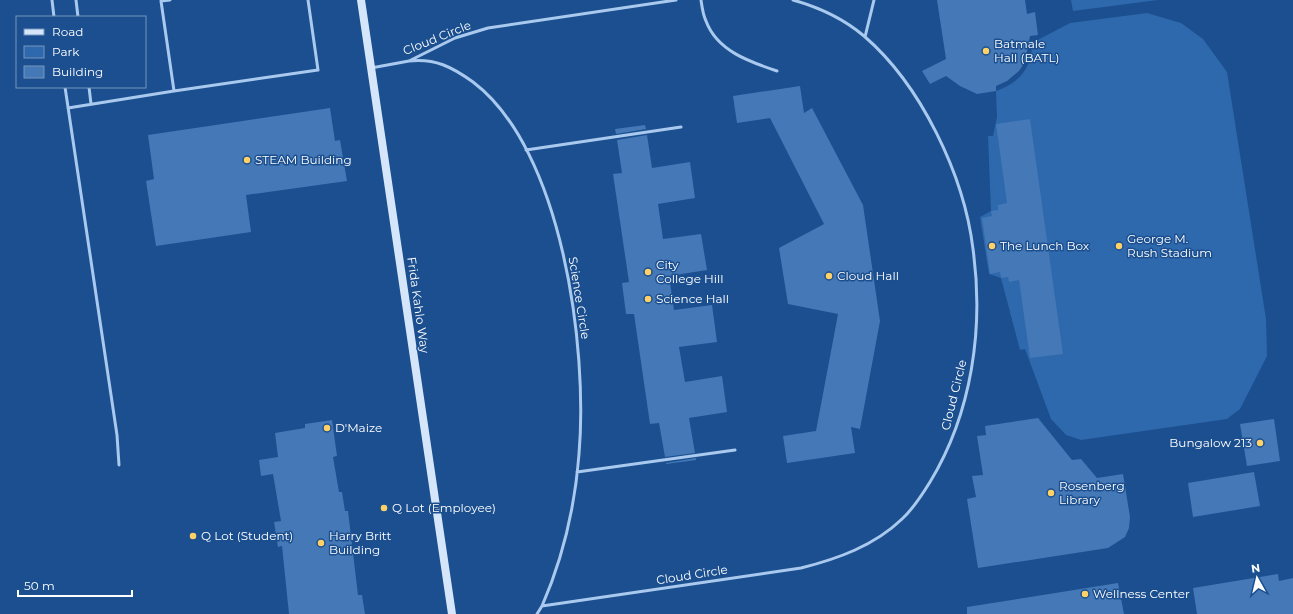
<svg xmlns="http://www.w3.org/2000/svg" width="1293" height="614" viewBox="0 0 1293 614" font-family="Montserrat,sans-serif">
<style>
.green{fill:#2e69ad}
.building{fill:#4478b7}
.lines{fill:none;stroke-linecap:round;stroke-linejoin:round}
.lane{stroke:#a9c9ee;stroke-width:3}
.secondary{stroke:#d6e6fa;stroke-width:8}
.poi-dot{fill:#ffd166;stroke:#1b4f8f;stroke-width:1.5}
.labels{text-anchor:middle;stroke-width:3;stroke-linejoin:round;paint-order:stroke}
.street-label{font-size:12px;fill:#fff;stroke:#1b4f8f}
.poi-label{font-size:12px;fill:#fff;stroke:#1b4f8f;text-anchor:start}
</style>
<rect width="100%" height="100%" fill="#1b4f8f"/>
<path class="green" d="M 1071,0 L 1158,0 L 1073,11 Z
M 1147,13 L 1181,23 L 1203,39 L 1227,72 L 1266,319 L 1267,356 L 1240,409 L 1227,419 L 1081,440 L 1066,435 L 1051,419 L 1025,349 L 1020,350 L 1001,278 L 989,274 L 980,217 L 991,211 L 988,136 L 993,136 L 997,117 L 996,91 C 1020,82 1032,68 1032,43 L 1070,23 Z"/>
<path class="building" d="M 937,0 L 1025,0 L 1027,14 L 1035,12 L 1038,35 L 1030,36 L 1025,62 L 1019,71 L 1007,81 L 996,86 L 996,91 L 977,94 L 960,86 L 946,76 L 930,84 L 922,71 L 946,59 Z
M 800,86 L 804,113 L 812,108 L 863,205 L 880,321 L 860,429 L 851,427 L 855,453 L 787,463 L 783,436 L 816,431 L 838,314 L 788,304 L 779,248 L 824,224 L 770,118 L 737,123 L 733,96 Z
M 330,108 L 335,141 L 340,140 L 347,181 L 246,195 L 251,232 L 156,246 L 146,181 L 154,179 L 148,135 Z
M 1030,119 L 1063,354 L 1030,358 L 1019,280 L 1009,282 L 1008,277 L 1001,278 L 1000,272 L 990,274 L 982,218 L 992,216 L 991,211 L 998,210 L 998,205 L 1007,203 L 996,124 Z
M 645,125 L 646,129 L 616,134 L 615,129 Z
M 647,135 L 652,168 L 690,162 L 695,198 L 658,204 L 663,239 L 701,234 L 707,270 L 669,276 L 674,310 L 712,305 L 717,342 L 679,347 L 685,382 L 722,376 L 727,412 L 689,418 L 695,453 L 665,457 L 659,423 L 650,424 L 634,314 L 626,314 L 622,283 L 629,282 L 613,174 L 622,173 L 617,140 Z
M 1038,418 L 1072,460 L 1081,459 L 1097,478 L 1123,474 L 1130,517 L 1129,528 L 1125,537 L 1108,548 L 978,568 L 967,499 L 976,497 L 972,476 L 983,475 L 977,436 L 986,435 L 985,426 Z
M 1274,419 L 1280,461 L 1247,466 L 1240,424 Z
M 332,420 L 337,456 L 333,457 L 339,492 L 342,492 L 345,511 L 348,511 L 358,595 L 362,595 L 365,614 L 289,614 L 282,546 L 278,547 L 274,522 L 281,521 L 273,474 L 261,476 L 259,460 L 278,457 L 275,433 L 305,428 L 305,424 Z
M 696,458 L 696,460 L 666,464 L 666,463 Z
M 1254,472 L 1260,506 L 1193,517 L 1188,483 Z
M 1278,574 L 1279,581 L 1293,578 L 1293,614 L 1197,614 L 1193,588 Z
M 1118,583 L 1124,614 L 967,614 L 967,607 Z"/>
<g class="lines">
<path class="lane" d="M 52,0 L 54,17
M 76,0 L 78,17
M 170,0 L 161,1 L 174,91 L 318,70 L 308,0
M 701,0 C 702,7 703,15 706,21 C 717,51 750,62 777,71
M 865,37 L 874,0
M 409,61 C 435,58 452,67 473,82 C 563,150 588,349 579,454 C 575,506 563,558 542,606
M 371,68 L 409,61 L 455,38 L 488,28 L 676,0
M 65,87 L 117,435 L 119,465
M 89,87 L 91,104
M 68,108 L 174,91
M 526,150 L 681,127
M 577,472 L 735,450
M 537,614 L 542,606 L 801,568 C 837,559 874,546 902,519 C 913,509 922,495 930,482 C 972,413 984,328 973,249 C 964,175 921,85 864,36 C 844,19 818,7 793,0"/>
<path class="secondary" d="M 361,0 L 452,614"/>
</g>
<g class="poi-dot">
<circle cx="986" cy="51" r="4"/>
<circle cx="247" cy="160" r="4"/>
<circle cx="992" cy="246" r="4"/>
<circle cx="1119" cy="246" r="4"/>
<circle cx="648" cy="272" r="4"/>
<circle cx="829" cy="276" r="4"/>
<circle cx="648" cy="299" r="4"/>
<circle cx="327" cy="428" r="4"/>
<circle cx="1260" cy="443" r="4"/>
<circle cx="1051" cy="493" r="4"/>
<circle cx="384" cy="508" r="4"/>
<circle cx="193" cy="536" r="4"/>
<circle cx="321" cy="543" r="4"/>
<circle cx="1085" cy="594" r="4"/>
</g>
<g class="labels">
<g class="street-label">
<text transform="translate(437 38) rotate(-22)" y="4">Cloud Circle</text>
<text transform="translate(579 298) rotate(81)" y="4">Science Circle</text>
<text transform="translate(418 305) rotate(82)" y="4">Frida Kahlo Way</text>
<text transform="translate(954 395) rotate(-76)" y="4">Cloud Circle</text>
<text transform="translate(692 575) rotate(-9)" y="4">Cloud Circle</text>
</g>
<g class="poi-label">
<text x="994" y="48">Batmale<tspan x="994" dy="14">Hall (BATL)</tspan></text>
<text x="255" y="164">STEAM Building</text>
<text x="1127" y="243">George M.<tspan x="1127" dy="14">Rush Stadium</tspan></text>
<text x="1000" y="250">The Lunch Box</text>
<text x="656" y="269">City<tspan x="656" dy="14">College Hill</tspan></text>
<text x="837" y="280">Cloud Hall</text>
<text x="656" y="303">Science Hall</text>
<text x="335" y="432">D'Maize</text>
<text x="1252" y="447" text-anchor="end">Bungalow 213</text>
<text x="1059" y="490">Rosenberg<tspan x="1059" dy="14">Library</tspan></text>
<text x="392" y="512">Q Lot (Employee)</text>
<text x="201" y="540">Q Lot (Student)</text>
<text x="329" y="540">Harry Britt<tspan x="329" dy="14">Building</tspan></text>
<text x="1093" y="598">Wellness Center</text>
</g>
</g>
<rect x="16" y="16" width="130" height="72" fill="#1b4f8f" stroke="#7695bc"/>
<rect x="24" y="29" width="20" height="6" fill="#d6e6fa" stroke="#7695bc"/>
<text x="52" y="36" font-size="12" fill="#ffffff">Road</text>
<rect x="24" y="46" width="20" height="12" fill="#2e69ad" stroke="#7695bc"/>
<text x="52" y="56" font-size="12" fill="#ffffff">Park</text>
<rect x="24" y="66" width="20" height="12" fill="#4478b7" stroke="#7695bc"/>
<text x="52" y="76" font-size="12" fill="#ffffff">Building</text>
<g transform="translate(1257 578) rotate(352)" stroke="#1b4f8f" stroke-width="3" paint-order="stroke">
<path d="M0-3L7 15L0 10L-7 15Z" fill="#ffffff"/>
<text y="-6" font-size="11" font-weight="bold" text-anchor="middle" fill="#ffffff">N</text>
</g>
<path d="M18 590v6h114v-6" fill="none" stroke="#ffffff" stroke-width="2"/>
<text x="24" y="590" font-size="12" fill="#ffffff" stroke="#1b4f8f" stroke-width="3" paint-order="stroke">50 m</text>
</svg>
